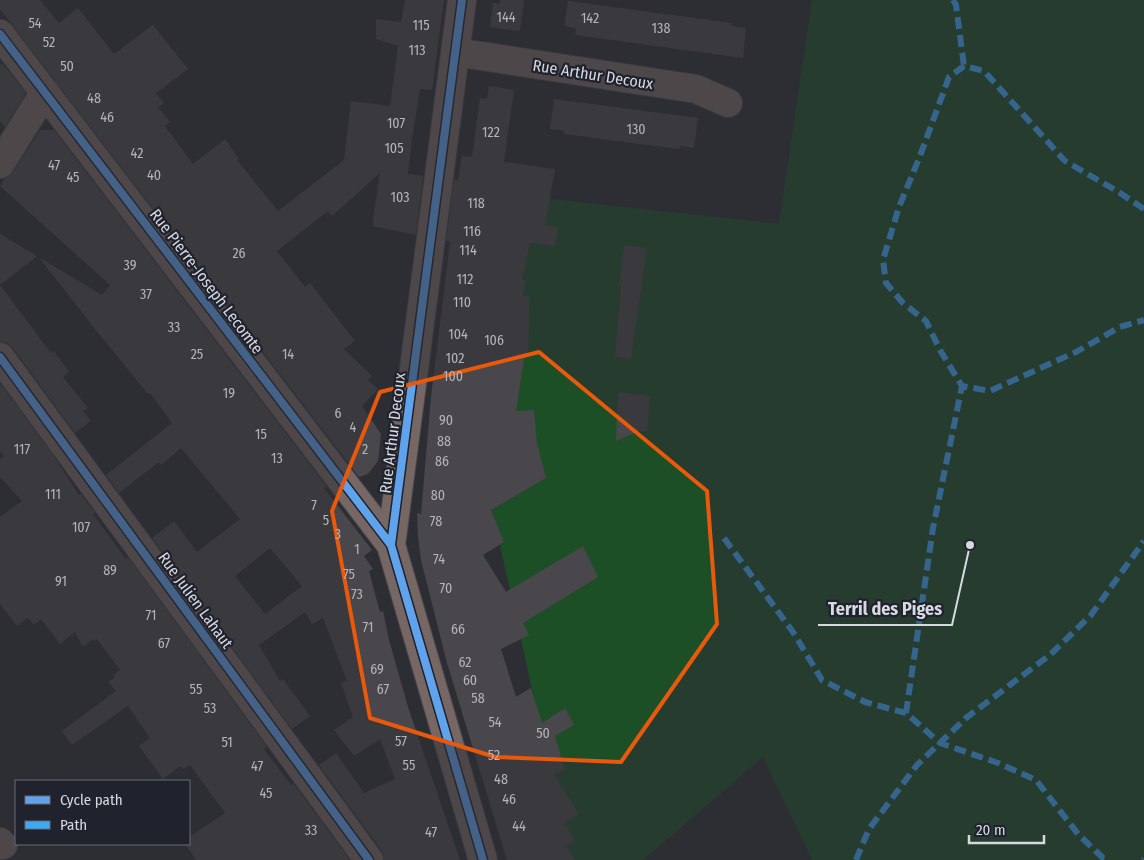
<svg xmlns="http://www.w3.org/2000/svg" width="1144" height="860" viewBox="0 0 1144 860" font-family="'Fira Sans Condensed',sans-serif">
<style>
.green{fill:#1c4f26}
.building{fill:#49474b;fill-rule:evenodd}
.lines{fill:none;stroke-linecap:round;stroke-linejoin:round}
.street-casing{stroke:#494a4f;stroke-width:30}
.path{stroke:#6f6564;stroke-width:3;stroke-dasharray:2.5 2.5;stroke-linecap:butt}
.street{stroke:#776764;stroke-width:28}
.quiet{stroke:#3fa9f5;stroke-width:6;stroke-dasharray:12 6;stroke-linecap:butt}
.cycleway-casing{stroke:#20222d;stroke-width:11}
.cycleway{stroke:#60a3ed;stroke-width:8}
.marked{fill:none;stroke:#e8590c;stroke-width:4;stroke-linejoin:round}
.labels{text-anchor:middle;stroke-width:4.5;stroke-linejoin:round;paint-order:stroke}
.number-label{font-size:14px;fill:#b4b4bc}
.street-label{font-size:16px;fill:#d7d9e1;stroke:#20222d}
.leader{fill:none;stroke:#d7d9e1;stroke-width:2}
.callout-dot{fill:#d7d9e1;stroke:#20222d;stroke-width:2}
.callout-label{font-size:18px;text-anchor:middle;font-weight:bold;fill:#d7d9e1;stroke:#20222d;stroke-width:4.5;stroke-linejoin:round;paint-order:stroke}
</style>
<rect width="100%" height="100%" fill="#2d2e34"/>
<path class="green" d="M 812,0 L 1144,0 L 1144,860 L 812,860 L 763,757 L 643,860 L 570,860 L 485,478 L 514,195 L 779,224 Z"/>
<path class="building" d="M 0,0 L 40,0 L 59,23 L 78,8 L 114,54 L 153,25 L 188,69 L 156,93 L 164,103 L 158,107 L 170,122 L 165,126 L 193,164 L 225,139 L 239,159 L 237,160 L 278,211 L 344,160 L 351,101 L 390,106 L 398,46 L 376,39 L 376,19 L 401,22 L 405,0 L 444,0 L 432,90 L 420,89 L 412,139 L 408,174 L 423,176 L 416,235 L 372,226 L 380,173 L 332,216 L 328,211 L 277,251 L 305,287 L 310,283 L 355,341 L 344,349 L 372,376 L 368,380 L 378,389 L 362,406 L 381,434 L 378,461 L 368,474 L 359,477 L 0,9 Z
M 500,0 L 524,0 L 520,31 L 490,27 L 493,3 L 500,4 Z
M 568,1 L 732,23 L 732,26 L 746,28 L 743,58 L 575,35 L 576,28 L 564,26 Z
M 2,63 L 26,93 L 5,127 L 0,121 L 0,65 Z
M 489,86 L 514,90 L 504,162 L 555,169 L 545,225 L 558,227 L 555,246 L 530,243 L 522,280 L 525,280 L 523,296 L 530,297 L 528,353 L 525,353 L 516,411 L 534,410 L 537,443 L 546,478 L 491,510 L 504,542 L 483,555 L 506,592 L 583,546 L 598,577 L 523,623 L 529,635 L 501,649 L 516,697 L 531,688 L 542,723 L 565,708 L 574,725 L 555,736 L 565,770 L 554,774 L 579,814 L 565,823 L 575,841 L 566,846 L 575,860 L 507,860 L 447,663 L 421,560 L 418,537 L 417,513 L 421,514 L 431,397 L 450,242 L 446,241 L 454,179 L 458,180 L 462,156 L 472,157 L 480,98 L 487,99 Z
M 554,99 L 698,118 L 694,148 L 680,146 L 679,149 L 564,134 L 564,131 L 550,129 Z
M 40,130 L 54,130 L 327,487 L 324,488 L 372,550 L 364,556 L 373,569 L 369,571 L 380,612 L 383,611 L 389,640 L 408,707 L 460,860 L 384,860 L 382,851 L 319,765 L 336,753 L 364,793 L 395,779 L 380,739 L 354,756 L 334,730 L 353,717 L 341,683 L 347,681 L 323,618 L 312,624 L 305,612 L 259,645 L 280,681 L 283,679 L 310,716 L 292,729 L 152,538 L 174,521 L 197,552 L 240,519 L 181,448 L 161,465 L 159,462 L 119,493 L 106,475 L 172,423 L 150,393 L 148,394 L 95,329 L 41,260 L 42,259 L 102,295 L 110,285 L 0,186 L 5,178 L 13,172 ZM 270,548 L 302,586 L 265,614 L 235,576 Z
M 0,234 L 37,256 L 0,285 L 51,353 L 54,351 L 69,372 L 63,377 L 88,408 L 83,411 L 91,421 L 75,433 L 13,348 L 7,343 L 0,342 Z
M 624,245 L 647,248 L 631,359 L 615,357 L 621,285 L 619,285 Z
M 0,383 L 51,452 L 79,495 L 81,494 L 95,513 L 93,514 L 126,559 L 128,557 L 267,747 L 264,749 L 291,785 L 293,783 L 350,860 L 196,860 L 185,844 L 189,844 L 189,837 L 225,813 L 190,765 L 184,769 L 181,766 L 163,779 L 139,746 L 150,738 L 128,706 L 72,745 L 62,731 L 116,691 L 108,682 L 115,677 L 113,675 L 120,670 L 97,639 L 94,641 L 93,639 L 83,647 L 75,632 L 60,644 L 41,619 L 34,625 L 28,618 L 17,626 L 0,604 L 0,517 L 22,501 L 0,477 L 0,459 L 4,456 L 0,450 Z
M 618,392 L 650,396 L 647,432 L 639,431 L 616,441 Z"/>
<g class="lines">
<g class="street-casing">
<path id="street" d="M 462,0 L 391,545 L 483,860
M 0,34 L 391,545
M 455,52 L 696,89 L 728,103
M 0,164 L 45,92
M 0,357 L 369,860
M 0,842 L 3,845"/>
</g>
<path class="path" d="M 1103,860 L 1103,858"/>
<use href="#street" class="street"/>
<path class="quiet" d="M 953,0 L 956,5 L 964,66
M 1144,209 L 1117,191 L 1065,161 L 984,71 L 964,66 L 949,77 L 920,156 L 899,207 L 883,260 L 886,283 L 903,303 L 926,321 L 940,350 L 962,386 L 990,391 L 1076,352 L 1120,327 L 1144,320
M 724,538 L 793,632 L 822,680 L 865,702 L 906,713 L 940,743 L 998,763 L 1036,780 L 1078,834 L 1103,858 L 1108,860
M 906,713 L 933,528 L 962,386
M 856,860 L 869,829 L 917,765 L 966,718 L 1051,654 L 1091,615 L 1144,541
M 1143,860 L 1144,859"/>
<g class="cycleway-casing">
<path id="cycleway" d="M 462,0 L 391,545 L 483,860
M 0,34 L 391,545
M 0,357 L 369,860"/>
</g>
<use href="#cycleway" class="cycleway"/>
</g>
<path d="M0 0H1144V860H0ZM 539,352 L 707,491 L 717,624 L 621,762 L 495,757 L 370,718 L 332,511 L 380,392 Z" fill="#2d2e34" fill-opacity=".55" fill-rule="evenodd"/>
<path class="marked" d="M 539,352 L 707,491 L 717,624 L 621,762 L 495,757 L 370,718 L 332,511 L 380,392 Z"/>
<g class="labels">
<g class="number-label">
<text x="506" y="22">144</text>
<text x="590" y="23">142</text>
<text x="35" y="28">54</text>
<text x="421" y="30">115</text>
<text x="661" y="33">138</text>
<text x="49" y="47">52</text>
<text x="417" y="55">113</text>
<text x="67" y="71">50</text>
<text x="94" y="103">48</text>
<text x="107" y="122">46</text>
<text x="396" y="128">107</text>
<text x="636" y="134">130</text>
<text x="491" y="137">122</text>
<text x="394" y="153">105</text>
<text x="137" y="158">42</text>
<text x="54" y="170">47</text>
<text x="154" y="180">40</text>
<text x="73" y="182">45</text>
<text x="400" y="202">103</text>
<text x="476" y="208">118</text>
<text x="472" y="236">116</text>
<text x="468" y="255">114</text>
<text x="239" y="258">26</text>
<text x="130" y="270">39</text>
<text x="465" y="284">112</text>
<text x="146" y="299">37</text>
<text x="462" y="307">110</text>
<text x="174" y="332">33</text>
<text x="458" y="339">104</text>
<text x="494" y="345">106</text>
<text x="197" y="359">25</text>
<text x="288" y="359">14</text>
<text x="455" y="363">102</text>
<text x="453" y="381">100</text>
<text x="229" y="398">19</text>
<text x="338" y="418">6</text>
<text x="446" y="425">90</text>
<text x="353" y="432">4</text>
<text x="261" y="439">15</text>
<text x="444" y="446">88</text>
<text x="22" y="454">117</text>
<text x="365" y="454">2</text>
<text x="277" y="463">13</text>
<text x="442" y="466">86</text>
<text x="53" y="499">111</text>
<text x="438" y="500">80</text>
<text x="314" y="510">7</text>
<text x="326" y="525">5</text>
<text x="436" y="526">78</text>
<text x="81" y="532">107</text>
<text x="338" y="539">3</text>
<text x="357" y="554">1</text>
<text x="439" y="564">74</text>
<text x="110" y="575">89</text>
<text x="349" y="579">75</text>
<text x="61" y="586">91</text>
<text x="446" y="593">70</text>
<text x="357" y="599">73</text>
<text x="151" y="620">71</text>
<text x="368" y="632">71</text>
<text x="458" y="634">66</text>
<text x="164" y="648">67</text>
<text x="465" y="667">62</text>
<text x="377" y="674">69</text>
<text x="470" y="685">60</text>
<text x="196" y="694">55</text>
<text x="383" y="694">67</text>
<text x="478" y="703">58</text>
<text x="210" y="713">53</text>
<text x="495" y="727">54</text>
<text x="543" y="738">50</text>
<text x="401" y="746">57</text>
<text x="227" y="747">51</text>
<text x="494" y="760">52</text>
<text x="409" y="770">55</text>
<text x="257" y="771">47</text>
<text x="501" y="784">48</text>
<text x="266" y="798">45</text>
<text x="509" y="804">46</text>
<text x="519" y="831">44</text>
<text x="311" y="835">33</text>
<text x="431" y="837">47</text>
</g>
<g class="street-label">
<text transform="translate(593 74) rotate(9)" y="6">Rue Arthur Decoux</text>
<text transform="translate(207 281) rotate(53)" y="6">Rue Pierre-Joseph Lecomte</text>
<text transform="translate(392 433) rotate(-83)" y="6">Rue Arthur Decoux</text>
<text transform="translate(196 600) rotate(54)" y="6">Rue Julien Lahaut</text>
</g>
</g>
<path class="leader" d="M970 545L952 625H818"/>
<circle class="callout-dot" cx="970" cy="545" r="5"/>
<g class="callout-label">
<text x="885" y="615">Terril des Piges</text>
</g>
<rect x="15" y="780" width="175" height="65" fill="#20222d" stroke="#696b75"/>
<rect x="25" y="796" width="25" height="8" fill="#60a3ed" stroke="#696b75"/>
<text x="60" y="805" font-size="15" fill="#d7d9e1">Cycle path</text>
<rect x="25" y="821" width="25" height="8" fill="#3fa9f5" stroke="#696b75"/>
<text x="60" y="830" font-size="15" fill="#d7d9e1">Path</text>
<path d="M969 835v8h75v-8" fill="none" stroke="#d7d9e1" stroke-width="2.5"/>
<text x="976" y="835" font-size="15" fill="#d7d9e1" stroke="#20222d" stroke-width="4" paint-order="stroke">20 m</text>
</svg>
